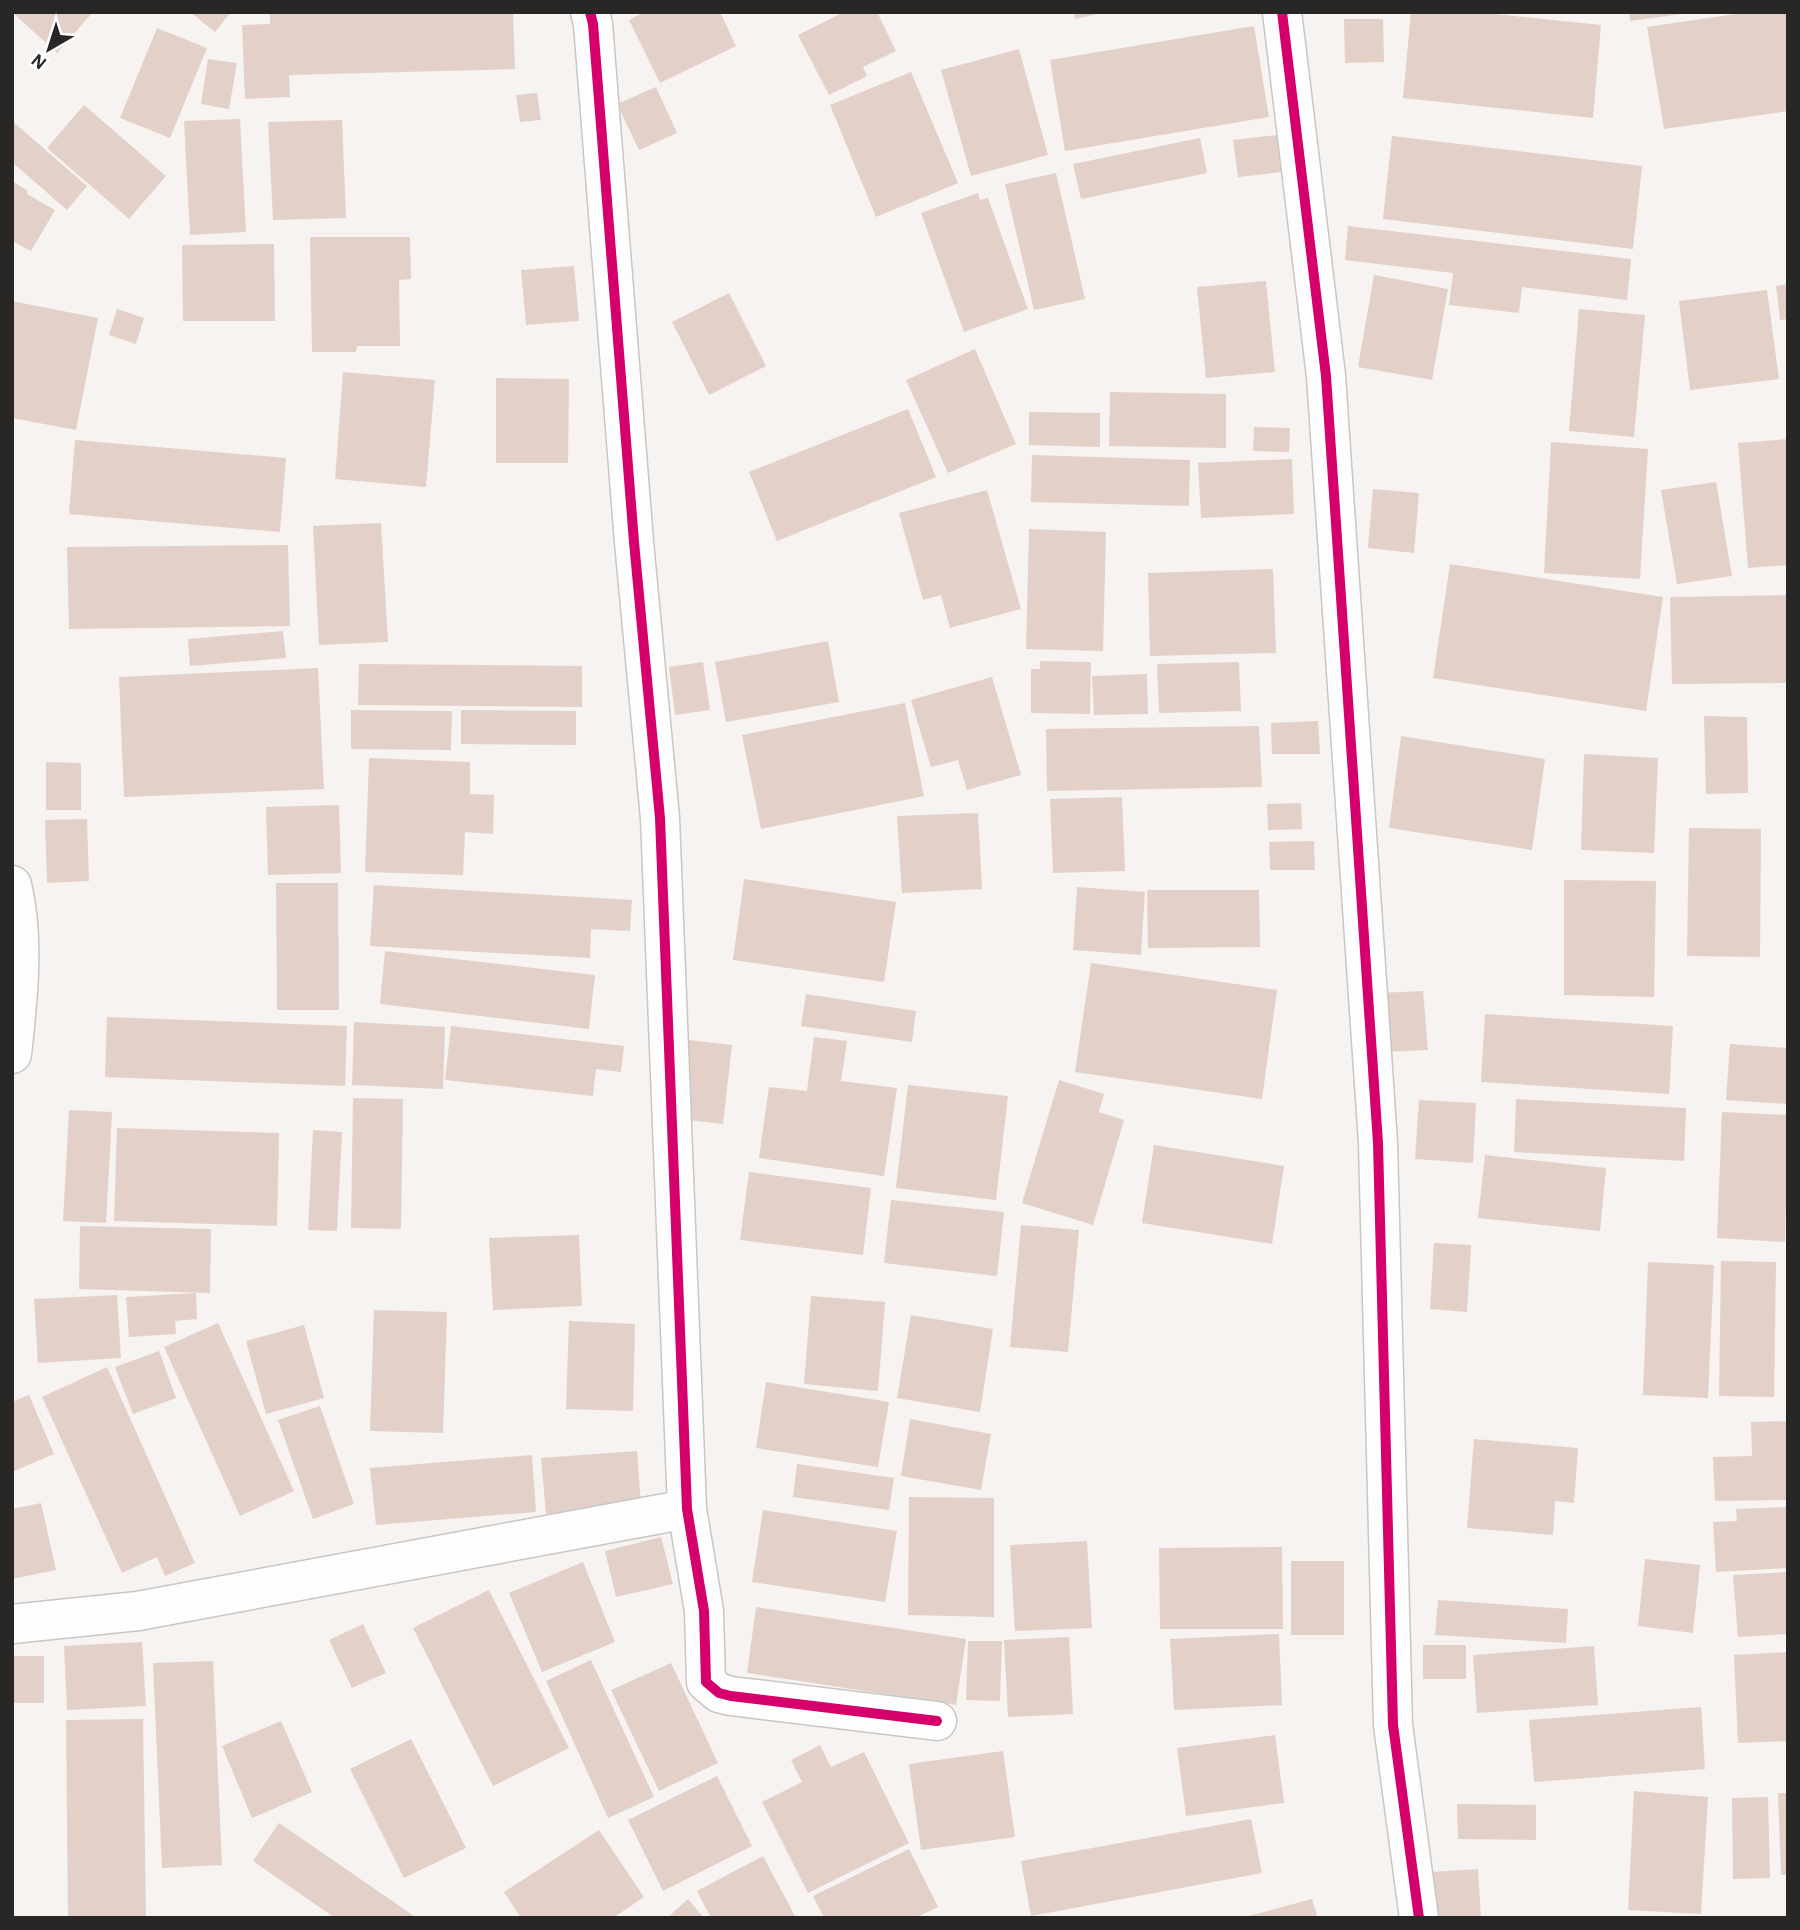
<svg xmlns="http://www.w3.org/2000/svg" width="1800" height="1930" viewBox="0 0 1800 1930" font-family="'Alegreya Sans',sans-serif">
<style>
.building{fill:#e3d1c9}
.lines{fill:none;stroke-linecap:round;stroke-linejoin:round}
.street-casing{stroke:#c9c7c5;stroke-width:41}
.secondary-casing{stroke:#c9c7c5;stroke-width:41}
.street{stroke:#fefdfd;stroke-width:38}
.secondary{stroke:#fefdfd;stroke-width:38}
.cycleway-casing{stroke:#fff;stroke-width:15}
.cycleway{stroke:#d6006c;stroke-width:10}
</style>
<rect width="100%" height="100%" fill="#f6f3f1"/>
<path class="building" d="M 12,12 L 93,12 L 57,53 Z
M 190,12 L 231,12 L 215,32 Z
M 270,12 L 513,12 L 515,69 L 289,75 L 290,97 L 245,99 L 242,25 L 270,24 Z
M 645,12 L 720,12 L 736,46 L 660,83 L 629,20 Z
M 844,12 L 877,12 L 896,51 L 863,67 L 867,76 L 829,95 L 798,35 Z
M 1074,12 L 1101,12 L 1101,13 L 1075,19 Z
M 1411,12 L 1477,12 L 1601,25 L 1593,118 L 1403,98 Z
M 1629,12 L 1681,12 L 1681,14 L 1630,21 Z
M 1749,12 L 1788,12 L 1788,111 L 1664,129 L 1647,27 Z
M 1344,19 L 1383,19 L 1384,62 L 1345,63 Z
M 1254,26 L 1269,117 L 1065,151 L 1050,60 Z
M 157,28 L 207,48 L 170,138 L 120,118 Z
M 1019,49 L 1048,155 L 971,176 L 941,70 Z
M 208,59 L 237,63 L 229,109 L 201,104 Z
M 911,72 L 958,183 L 876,217 L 830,105 Z
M 656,87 L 677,133 L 639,150 L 617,104 Z
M 537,93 L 541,120 L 520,122 L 516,95 Z
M 84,105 L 166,176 L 129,219 L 47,148 Z
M 240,119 L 246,232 L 190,235 L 184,121 Z
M 342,120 L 346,218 L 273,220 L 268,122 Z
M 12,121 L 87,186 L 67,210 L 12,162 Z
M 1277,135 L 1282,172 L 1238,177 L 1233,140 Z
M 1392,136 L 1642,166 L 1633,249 L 1383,219 Z
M 1200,138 L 1207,173 L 1081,199 L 1073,164 Z
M 1056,173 L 1085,299 L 1034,310 L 1005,184 Z
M 12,181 L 28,191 L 27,194 L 55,210 L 31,251 L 12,241 Z
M 978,193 L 980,200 L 988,198 L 1028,309 L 964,332 L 921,213 Z
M 1348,226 L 1631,259 L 1627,300 L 1522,287 L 1519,313 L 1449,305 L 1453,273 L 1345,260 Z
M 310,237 L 410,237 L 411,279 L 399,280 L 400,346 L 357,346 L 356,352 L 312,352 Z
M 274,244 L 275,321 L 183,321 L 182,245 Z
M 574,266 L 579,321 L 526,325 L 521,270 Z
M 1374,275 L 1448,289 L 1432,380 L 1358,367 Z
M 1266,281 L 1275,372 L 1206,378 L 1197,287 Z
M 1788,284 L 1788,319 L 1780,320 L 1776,286 Z
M 1767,290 L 1779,379 L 1690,390 L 1679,301 Z
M 729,293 L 766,366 L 709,395 L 672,322 Z
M 12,301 L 98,318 L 76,430 L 12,418 Z
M 117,309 L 144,318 L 136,344 L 109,335 Z
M 1579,309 L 1645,315 L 1634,437 L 1569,431 Z
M 975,349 L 1016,444 L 948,473 L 906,380 Z
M 343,372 L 435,380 L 426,487 L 335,479 Z
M 496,378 L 569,379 L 568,463 L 496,463 Z
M 1110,392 L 1226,394 L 1226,448 L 1109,446 Z
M 908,409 L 936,477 L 777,541 L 749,472 Z
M 1029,412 L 1100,413 L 1100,447 L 1029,445 Z
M 1254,427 L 1290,428 L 1289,452 L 1253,451 Z
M 1788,439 L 1788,565 L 1748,568 L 1738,443 Z
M 75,440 L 286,458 L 280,532 L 69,514 Z
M 1551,442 L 1648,449 L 1640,579 L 1544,573 Z
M 1032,455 L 1190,460 L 1189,506 L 1031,502 Z
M 1292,459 L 1294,514 L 1201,518 L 1198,463 Z
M 1716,482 L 1732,576 L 1677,584 L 1661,490 Z
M 1373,489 L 1419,493 L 1414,553 L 1368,548 Z
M 987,490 L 1021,609 L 950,628 L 941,595 L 923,600 L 899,513 Z
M 381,523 L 388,642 L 319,645 L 313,526 Z
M 1029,529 L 1106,532 L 1103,651 L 1026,649 Z
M 288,545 L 290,626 L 69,629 L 67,547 Z
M 1450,564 L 1663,597 L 1646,711 L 1433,678 Z
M 1273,569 L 1276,653 L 1150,656 L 1148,573 Z
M 1788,595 L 1788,683 L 1672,684 L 1670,597 Z
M 283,631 L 286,658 L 190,666 L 188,639 Z
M 828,641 L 839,702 L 726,722 L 715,662 Z
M 1040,661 L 1091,662 L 1090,714 L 1031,713 L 1031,669 L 1040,669 Z
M 703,662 L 710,710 L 675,715 L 669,667 Z
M 1239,662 L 1241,711 L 1159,713 L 1157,664 Z
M 359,664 L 582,666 L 582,707 L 358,705 Z
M 318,668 L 324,789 L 124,797 L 119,677 Z
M 1147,674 L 1148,714 L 1094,715 L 1092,676 Z
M 992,677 L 1021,775 L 967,790 L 958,760 L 931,767 L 911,700 Z
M 905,703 L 924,796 L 761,829 L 742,735 Z
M 351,710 L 452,711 L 451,750 L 351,749 Z
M 461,710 L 576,711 L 576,745 L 461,744 Z
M 1704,716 L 1747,717 L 1748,793 L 1706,794 Z
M 1318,721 L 1320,754 L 1272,754 L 1271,723 Z
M 1259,726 L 1262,787 L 1047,791 L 1046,729 Z
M 1401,736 L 1545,759 L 1532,850 L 1389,828 Z
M 1584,754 L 1658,758 L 1654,853 L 1581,850 Z
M 369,758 L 470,762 L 470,794 L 494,795 L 493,834 L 465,832 L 463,875 L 365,872 Z
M 46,762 L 81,763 L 81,810 L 46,810 Z
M 1122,797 L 1125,871 L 1053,873 L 1050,799 Z
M 1301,803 L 1302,829 L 1268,830 L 1267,804 Z
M 339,805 L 341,873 L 268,875 L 266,807 Z
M 978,813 L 982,889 L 902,893 L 897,816 Z
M 87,819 L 89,881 L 47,883 L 45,820 Z
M 1689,828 L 1761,829 L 1760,957 L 1687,956 Z
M 1314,841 L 1315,870 L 1270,870 L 1269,842 Z
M 744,879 L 896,902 L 884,982 L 733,960 Z
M 1564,880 L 1656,881 L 1654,997 L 1564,995 Z
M 276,883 L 338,883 L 339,1010 L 277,1010 Z
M 374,885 L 632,900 L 630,931 L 591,929 L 590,958 L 370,946 Z
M 1077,887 L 1145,892 L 1141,955 L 1073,950 Z
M 1147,890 L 1259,890 L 1260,947 L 1148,948 Z
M 385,951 L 595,975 L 589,1029 L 380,1004 Z
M 1091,963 L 1277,990 L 1262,1099 L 1075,1072 Z
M 1423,991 L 1428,1050 L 1383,1052 L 1378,993 Z
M 806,994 L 916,1011 L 912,1042 L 801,1026 Z
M 1485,1014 L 1673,1026 L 1669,1094 L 1481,1082 Z
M 107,1017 L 347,1026 L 345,1086 L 105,1077 Z
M 354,1022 L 445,1027 L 443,1089 L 352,1085 Z
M 451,1026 L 624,1046 L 621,1072 L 596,1069 L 593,1096 L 445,1080 Z
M 814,1037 L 847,1041 L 841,1081 L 897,1088 L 884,1176 L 759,1158 L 769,1087 L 807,1091 Z
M 689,1040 L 732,1045 L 723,1124 L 681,1119 Z
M 1730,1044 L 1788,1048 L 1788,1104 L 1726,1100 Z
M 1059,1080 L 1104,1094 L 1099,1112 L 1124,1120 L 1093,1225 L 1022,1203 Z
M 908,1085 L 1008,1096 L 996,1200 L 896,1188 Z
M 353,1098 L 403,1099 L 401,1229 L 351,1228 Z
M 1516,1099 L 1686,1108 L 1684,1161 L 1514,1152 Z
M 1419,1100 L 1476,1103 L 1473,1163 L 1415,1159 Z
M 69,1110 L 112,1112 L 106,1223 L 63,1221 Z
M 1722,1112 L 1788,1115 L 1785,1242 L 1717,1238 Z
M 117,1128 L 279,1133 L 277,1226 L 114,1221 Z
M 313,1130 L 342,1132 L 337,1231 L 308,1230 Z
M 1154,1145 L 1284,1166 L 1272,1244 L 1142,1223 Z
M 1485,1155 L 1606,1168 L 1600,1231 L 1478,1218 Z
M 749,1172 L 871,1188 L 863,1255 L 740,1240 Z
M 891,1200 L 1004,1212 L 997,1276 L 884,1263 Z
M 1021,1225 L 1079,1230 L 1068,1352 L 1010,1347 Z
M 80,1226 L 211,1229 L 210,1293 L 79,1289 Z
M 579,1235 L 582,1306 L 493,1310 L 489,1238 Z
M 1434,1243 L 1471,1245 L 1467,1312 L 1430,1309 Z
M 1721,1261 L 1776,1262 L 1774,1397 L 1719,1396 Z
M 1648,1262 L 1714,1265 L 1708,1398 L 1643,1395 Z
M 196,1293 L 197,1319 L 175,1321 L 176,1334 L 129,1337 L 126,1297 Z
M 117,1295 L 121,1358 L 38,1363 L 34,1299 Z
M 811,1296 L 885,1302 L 878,1391 L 804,1384 Z
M 374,1310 L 447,1312 L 443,1433 L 370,1431 Z
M 911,1315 L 993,1329 L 980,1412 L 897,1398 Z
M 569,1321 L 635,1324 L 633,1411 L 566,1409 Z
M 218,1323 L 294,1491 L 240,1516 L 164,1347 Z
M 304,1325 L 324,1398 L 266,1414 L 246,1341 Z
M 159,1351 L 176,1398 L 133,1414 L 115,1367 Z
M 107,1367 L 195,1563 L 165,1576 L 157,1557 L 122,1573 L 42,1397 Z
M 766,1382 L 889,1402 L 878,1467 L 756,1448 Z
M 29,1395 L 54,1454 L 12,1472 L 12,1402 Z
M 320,1406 L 354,1504 L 313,1519 L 278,1420 Z
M 910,1419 L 991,1434 L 981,1490 L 901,1476 Z
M 1788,1421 L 1788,1500 L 1715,1501 L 1713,1457 L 1752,1456 L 1751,1422 Z
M 1474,1439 L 1578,1448 L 1574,1503 L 1555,1501 L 1553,1535 L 1467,1528 Z
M 637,1451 L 641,1507 L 546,1514 L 541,1458 Z
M 532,1455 L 536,1512 L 376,1525 L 370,1468 Z
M 797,1464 L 894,1478 L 889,1510 L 793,1497 Z
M 909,1497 L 994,1498 L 994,1617 L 908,1615 Z
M 41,1503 L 56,1570 L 12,1579 L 12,1509 Z
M 1788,1507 L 1788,1568 L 1716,1572 L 1713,1522 L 1737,1521 L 1736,1509 Z
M 763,1510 L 897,1531 L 885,1602 L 752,1582 Z
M 661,1537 L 673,1584 L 616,1597 L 605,1551 Z
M 1087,1541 L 1092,1628 L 1015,1631 L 1010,1545 Z
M 1282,1547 L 1283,1629 L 1160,1629 L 1159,1548 Z
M 1645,1559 L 1700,1565 L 1693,1633 L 1638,1626 Z
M 1291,1561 L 1344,1561 L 1344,1635 L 1291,1635 Z
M 583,1562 L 615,1642 L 542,1672 L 509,1593 Z
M 1788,1572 L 1788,1634 L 1738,1637 L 1733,1575 Z
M 489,1590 L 569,1748 L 493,1786 L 413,1628 Z
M 1438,1600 L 1568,1609 L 1566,1643 L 1435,1635 Z
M 756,1607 L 966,1639 L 956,1705 L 747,1673 Z
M 363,1624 L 386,1673 L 352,1688 L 329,1640 Z
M 1279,1634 L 1282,1705 L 1174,1710 L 1170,1639 Z
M 1069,1637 L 1073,1714 L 1008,1717 L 1004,1640 Z
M 968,1641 L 1002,1641 L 1000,1701 L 966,1700 Z
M 142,1642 L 146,1706 L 67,1710 L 64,1646 Z
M 1423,1645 L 1466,1645 L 1466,1679 L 1423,1679 Z
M 1594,1646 L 1598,1705 L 1477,1713 L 1473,1655 Z
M 1788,1652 L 1788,1741 L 1738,1743 L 1734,1655 Z
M 12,1656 L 44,1656 L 44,1703 L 12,1703 Z
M 591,1660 L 654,1797 L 608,1818 L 546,1681 Z
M 213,1661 L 222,1865 L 162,1868 L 153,1663 Z
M 671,1663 L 718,1763 L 659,1791 L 611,1690 Z
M 1701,1707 L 1705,1769 L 1534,1782 L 1529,1720 Z
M 143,1719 L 146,1918 L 68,1918 L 66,1720 Z
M 281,1721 L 312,1792 L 252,1818 L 222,1746 Z
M 1275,1735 L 1284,1803 L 1186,1816 L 1177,1748 Z
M 411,1739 L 466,1848 L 404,1878 L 350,1769 Z
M 820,1745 L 831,1767 L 864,1752 L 909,1843 L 808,1893 L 762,1802 L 802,1782 L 791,1760 Z
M 1003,1751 L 1015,1837 L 921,1850 L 909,1764 Z
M 717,1776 L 752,1846 L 663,1891 L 628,1820 Z
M 1634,1791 L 1708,1797 L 1701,1914 L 1628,1910 Z
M 1778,1793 L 1788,1793 L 1788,1875 L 1781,1875 Z
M 1768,1797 L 1770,1878 L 1733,1879 L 1732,1798 Z
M 1457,1804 L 1536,1805 L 1536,1840 L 1458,1839 Z
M 1251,1819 L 1262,1873 L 1031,1916 L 1021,1861 Z
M 279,1823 L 417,1918 L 335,1918 L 253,1861 Z
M 599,1830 L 644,1897 L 613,1918 L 521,1918 L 504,1892 Z
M 909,1849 L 938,1907 L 915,1918 L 824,1918 L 813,1896 Z
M 763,1856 L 796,1918 L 711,1918 L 697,1891 Z
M 1478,1869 L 1481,1918 L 1435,1918 L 1432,1872 Z
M 688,1899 L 704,1918 L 667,1918 Z
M 1312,1899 L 1318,1918 L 1245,1918 L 1245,1917 Z"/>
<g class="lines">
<g class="street-casing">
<path id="street" d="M 590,12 L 593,24 L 634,542 L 660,818 L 687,1509 L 704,1611 L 706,1682 L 719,1693 L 731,1696 L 937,1721
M 1282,12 L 1326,376 L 1378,1143 L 1393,1725 L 1419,1918
M 12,1624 L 138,1611 L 687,1509"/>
</g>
<g class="secondary-casing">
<path id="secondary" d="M 12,885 C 25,937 18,1001 12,1054"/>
</g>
<use href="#street" class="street"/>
<use href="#secondary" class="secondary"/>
<g class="cycleway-casing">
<path id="cycleway" d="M 590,12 L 593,24 L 634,542 L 660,818 L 687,1509 L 704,1611 L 706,1682 L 719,1693 L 731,1696 L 937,1721
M 1282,12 L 1326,376 L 1378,1143 L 1393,1725 L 1419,1918"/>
</g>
<use href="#cycleway" class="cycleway"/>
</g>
<rect width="1800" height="1930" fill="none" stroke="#292725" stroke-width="28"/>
<g transform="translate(49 49) rotate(219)" stroke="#ffffff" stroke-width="5" paint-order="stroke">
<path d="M0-5L12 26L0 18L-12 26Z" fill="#292725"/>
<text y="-10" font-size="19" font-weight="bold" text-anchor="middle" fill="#292725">N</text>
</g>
</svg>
